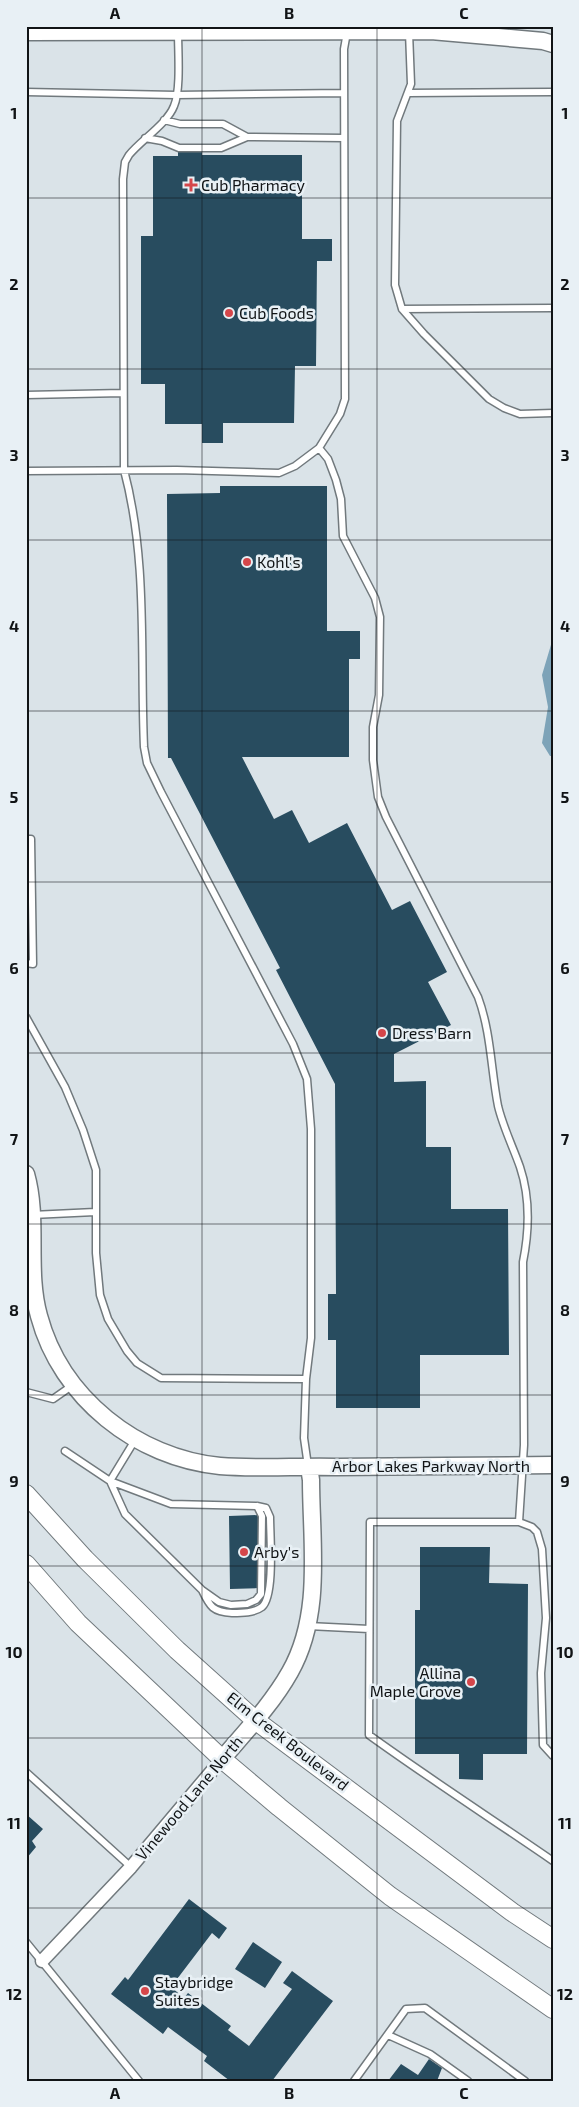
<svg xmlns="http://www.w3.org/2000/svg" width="579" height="2107" viewBox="0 0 579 2107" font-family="'Exo 2',sans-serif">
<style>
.water{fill:#7da3b8}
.building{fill:#284c5f}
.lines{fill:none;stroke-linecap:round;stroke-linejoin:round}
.service-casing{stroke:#71797d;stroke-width:9}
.minor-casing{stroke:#71797d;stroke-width:15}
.tertiary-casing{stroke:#71797d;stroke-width:19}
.secondary-casing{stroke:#71797d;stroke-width:20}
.service{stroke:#fff;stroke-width:6}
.minor{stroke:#fff;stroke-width:12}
.tertiary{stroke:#fff;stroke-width:16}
.secondary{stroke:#fff;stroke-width:18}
.grid{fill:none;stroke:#111416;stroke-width:1;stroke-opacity:0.55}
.poi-dot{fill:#d5464a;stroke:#e8f0f5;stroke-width:2}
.labels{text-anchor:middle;stroke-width:5;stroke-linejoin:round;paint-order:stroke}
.poi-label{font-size:16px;fill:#111416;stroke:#e8f0f5;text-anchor:start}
.street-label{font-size:16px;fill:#111416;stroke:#e8f0f5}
.neatline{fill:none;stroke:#111416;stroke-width:2}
.grid-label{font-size:16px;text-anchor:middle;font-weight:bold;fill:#111416}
</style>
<rect width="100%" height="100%" fill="#dae3e8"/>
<path class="water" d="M 553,638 L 553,756 L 550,756 L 542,743 L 548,707 L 542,675 Z"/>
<path class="building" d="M 178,150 L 202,150 L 202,155 L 302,155 L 302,239 L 332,239 L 332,261 L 317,261 L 316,366 L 295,366 L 294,423 L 223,423 L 223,443 L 202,443 L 202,424 L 165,424 L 165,384 L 141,384 L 141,236 L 153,236 L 153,156 L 178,156 Z
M 220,486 L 327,486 L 327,631 L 360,631 L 360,659 L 349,659 L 349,757 L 242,757 L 274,819 L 292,810 L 309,843 L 347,823 L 392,910 L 410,901 L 447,972 L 428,982 L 451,1025 L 394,1054 L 394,1082 L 426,1081 L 426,1147 L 451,1147 L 451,1209 L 508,1209 L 509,1355 L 420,1355 L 420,1408 L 336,1408 L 336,1340 L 328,1340 L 328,1294 L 336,1294 L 335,1084 L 276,970 L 280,968 L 171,758 L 168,758 L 167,494 L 220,493 Z
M 259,1515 L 260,1588 L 230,1589 L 229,1516 Z
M 420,1547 L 490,1547 L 489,1583 L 528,1584 L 527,1754 L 483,1754 L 483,1780 L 459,1779 L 459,1754 L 415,1754 L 415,1610 L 420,1610 Z
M 26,1814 L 43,1829 L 32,1841 L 36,1847 L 26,1859 Z
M 189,1899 L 227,1928 L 219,1939 L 212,1933 L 171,1987 L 184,1998 L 188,1993 L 231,2026 L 228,2030 L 249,2046 L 292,1989 L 283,1983 L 292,1971 L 333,2001 L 272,2081 L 230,2081 L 204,2061 L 207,2056 L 168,2027 L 163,2034 L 111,1994 L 125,1977 L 128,1980 Z
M 253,1942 L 282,1962 L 265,1988 L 235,1969 Z
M 429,2059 L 442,2068 L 437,2081 L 388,2081 L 401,2064 L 418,2075 Z"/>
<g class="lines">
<g class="service-casing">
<path id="service" d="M 178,32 C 178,51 181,90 174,106 C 167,124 141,140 129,155 L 125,162 L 123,179 L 124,470 C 148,560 140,654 144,747 L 147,763 L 161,792 L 293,1044 L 307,1079 L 311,1129 L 311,1338 L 306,1379 L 304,1438 L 308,1466
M 409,32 L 411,84 L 397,121 L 395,285 L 402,309 L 424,334 L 489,399 L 504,408 L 520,414 L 553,413
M 26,92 L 176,95 L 344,93
M 408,93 L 553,92
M 164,120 L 180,124 L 223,124 L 247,137 L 344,138
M 145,138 L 162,141 L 179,148 L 221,148 L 247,137
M 402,309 L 553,308
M 26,395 L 123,393
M 319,448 L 328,459 L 336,480 L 341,499 L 343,536 L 375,598 L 380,617 L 379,695 L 373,727 L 373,760 L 378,797 L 386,817 L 478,997 C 491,1032 491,1070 498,1106 C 503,1127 513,1147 520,1167 C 530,1197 529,1232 523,1262 L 524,1445 L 519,1522 L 532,1527 L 537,1532 L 542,1549 L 546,1618 L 541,1673 L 543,1745 L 553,1756
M 26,471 L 177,470 L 279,473 L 295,466 L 319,448 L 340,414 L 345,399 L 344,49 L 347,32
M 26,839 L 31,839 L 33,964 L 26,963
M 26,1017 L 65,1087 L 83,1130 L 96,1170 L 96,1253 L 100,1295 L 108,1319 L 127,1351 L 137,1363 L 161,1378 L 306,1379
M 32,1215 L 95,1212
M 26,1392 L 53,1399 L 73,1385
M 135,1440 L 110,1481 L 125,1514 L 202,1590 L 219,1602 L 231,1605 L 247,1604 L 256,1600 L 261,1594 L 262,1516 L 257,1506
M 65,1451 L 110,1481 L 171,1504 L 257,1506 L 266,1508 L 270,1517 C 270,1535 275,1596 262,1607 C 254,1613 242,1613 232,1613 C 213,1612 210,1607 202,1590
M 519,1522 L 370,1522 L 369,1735 C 430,1779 492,1819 553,1861
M 308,1626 L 369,1629
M 26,1772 L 131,1867
M 26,1942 L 139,2081
M 388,2035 L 430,2054 L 468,2081
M 354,2081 L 406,2009 L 425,2008 L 525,2081"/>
</g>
<g class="minor-casing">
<path id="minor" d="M 42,1961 L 131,1867 L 222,1759"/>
</g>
<g class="tertiary-casing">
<path id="tertiary" d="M 26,32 L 431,31 L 543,41 L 553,44
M 26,1174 C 39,1220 26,1270 39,1316 C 61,1398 137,1458 220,1466 C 259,1469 298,1466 337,1467 C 409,1467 481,1465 553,1465
M 222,1759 C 246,1731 272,1704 290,1672 C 323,1614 311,1543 311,1480 L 309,1467"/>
</g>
<g class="secondary-casing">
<path id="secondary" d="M 26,1494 L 85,1559 L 177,1650 L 255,1720 L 512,1912 L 553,1939
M 26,1564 L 78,1623 L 222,1759 L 279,1807 L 390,1896 L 553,2009"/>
</g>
<use href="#service" class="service"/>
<use href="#minor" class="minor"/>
<use href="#tertiary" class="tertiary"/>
<use href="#secondary" class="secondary"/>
</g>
<path class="grid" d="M 202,26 L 202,2081M 377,26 L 377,2081M 26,198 L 553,198M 26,369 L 553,369M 26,540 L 553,540M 26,711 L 553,711M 26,882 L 553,882M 26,1053 L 553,1053M 26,1224 L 553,1224M 26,1395 L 553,1395M 26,1566 L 553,1566M 26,1738 L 553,1738M 26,1908 L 553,1908"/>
<g class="poi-dot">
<path d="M188.5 177.5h5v5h5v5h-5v5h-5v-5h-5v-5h5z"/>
<circle cx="229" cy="313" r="5"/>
<circle cx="247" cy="562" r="5"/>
<circle cx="382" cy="1033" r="5"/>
<circle cx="244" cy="1552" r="5"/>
<circle cx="471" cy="1682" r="5"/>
<circle cx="145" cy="1991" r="5"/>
</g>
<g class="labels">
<g class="poi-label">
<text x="201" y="191">Cub Pharmacy</text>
<text x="239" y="319">Cub Foods</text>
<text x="257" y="568">Kohl's</text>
<text x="392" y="1039">Dress Barn</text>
<text x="254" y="1558">Arby's</text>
<text x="461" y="1679" text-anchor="end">Allina<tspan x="461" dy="18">Maple Grove</tspan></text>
<text x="155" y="1988">Staybridge<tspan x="155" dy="18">Suites</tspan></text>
</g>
<g class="street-label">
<text x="431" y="1472">Arbor Lakes Parkway North</text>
<text transform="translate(288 1741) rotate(38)" y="6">Elm Creek Boulevard</text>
<text transform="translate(189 1798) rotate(-50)" y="6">Vinewood Lane North</text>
</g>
</g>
<rect width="579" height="2107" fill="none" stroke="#e8f0f5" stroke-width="55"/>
<rect x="28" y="28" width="524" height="2052" class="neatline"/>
<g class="grid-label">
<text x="115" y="19">A</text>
<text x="289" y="19">B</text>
<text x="464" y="19">C</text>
<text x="14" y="119">1</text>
<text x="565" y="119">1</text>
<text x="14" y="290">2</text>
<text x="565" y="290">2</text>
<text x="14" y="461">3</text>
<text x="565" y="461">3</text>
<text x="14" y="632">4</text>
<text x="565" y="632">4</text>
<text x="14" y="803">5</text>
<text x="565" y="803">5</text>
<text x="14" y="974">6</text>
<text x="565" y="974">6</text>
<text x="14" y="1145">7</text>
<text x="565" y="1145">7</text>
<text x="14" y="1316">8</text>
<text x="565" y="1316">8</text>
<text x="14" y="1487">9</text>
<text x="565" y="1487">9</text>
<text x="14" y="1658">10</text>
<text x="565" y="1658">10</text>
<text x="14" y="1829">11</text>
<text x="565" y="1829">11</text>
<text x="14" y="2000">12</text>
<text x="565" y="2000">12</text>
<text x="115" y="2099">A</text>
<text x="289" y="2099">B</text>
<text x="464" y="2099">C</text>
</g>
</svg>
